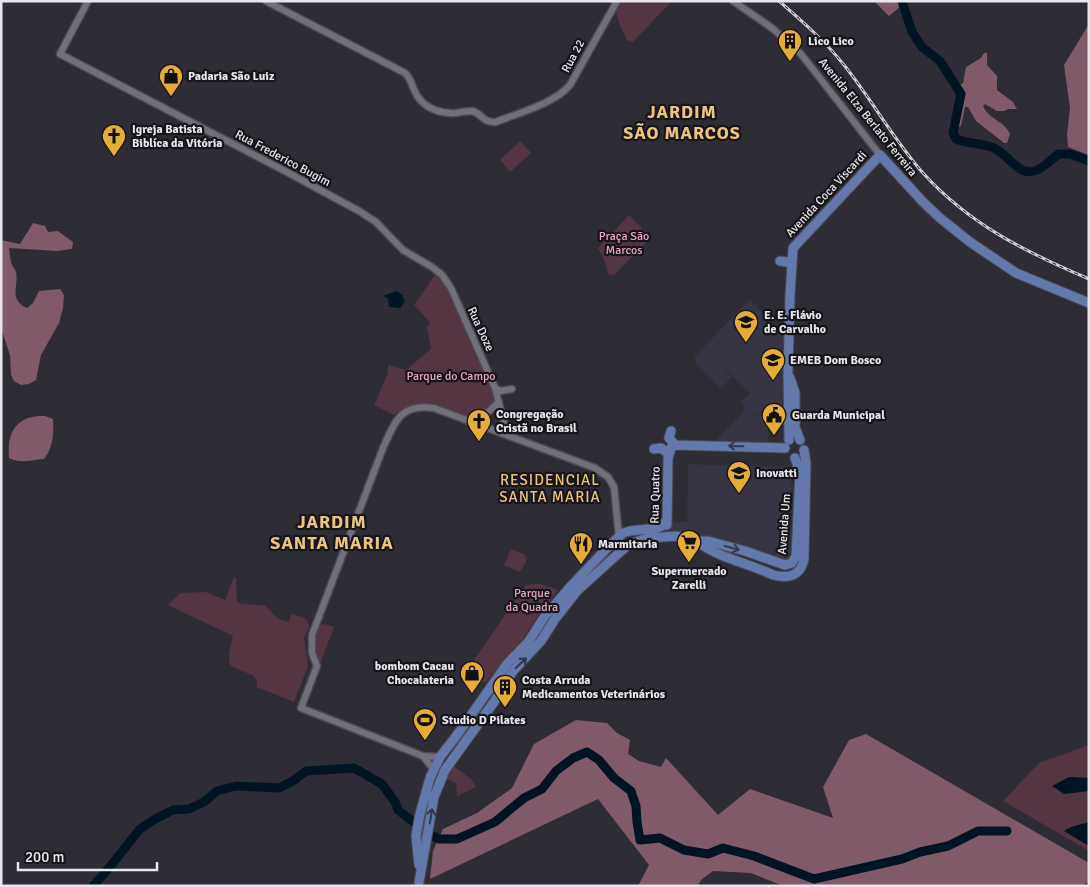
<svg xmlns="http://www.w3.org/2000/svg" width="1090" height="887" viewBox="0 0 1090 887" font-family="Signika,sans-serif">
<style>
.built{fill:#373443}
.green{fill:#543542}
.forest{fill:#815a6a}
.water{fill:#001523}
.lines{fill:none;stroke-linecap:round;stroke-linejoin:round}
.river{stroke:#001523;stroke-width:9}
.minor-casing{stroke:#4c4b52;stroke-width:9}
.major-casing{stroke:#4c4b52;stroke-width:11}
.minor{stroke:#716f7a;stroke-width:6}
.major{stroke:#6378ab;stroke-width:9}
.rail-casing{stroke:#cfced5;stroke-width:3}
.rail{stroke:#161519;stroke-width:1;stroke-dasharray:4;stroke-linecap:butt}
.oneway{stroke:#31384c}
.labels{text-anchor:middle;stroke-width:4.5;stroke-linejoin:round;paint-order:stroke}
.poi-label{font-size:12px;font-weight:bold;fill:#e7e6ec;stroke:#161519;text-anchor:start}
.street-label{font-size:12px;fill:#e7e6ec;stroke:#161519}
.park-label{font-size:12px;fill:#eaa7c3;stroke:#161519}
.quarter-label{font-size:15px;letter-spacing:1px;fill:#ecc47d;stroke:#161519}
.district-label{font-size:18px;font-weight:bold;letter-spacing:1px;fill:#ecc47d;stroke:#161519}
</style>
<rect width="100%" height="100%" fill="#2e2c35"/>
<path class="built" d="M 750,299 L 785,338 L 784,358 L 753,389 L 785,359 L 782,414 L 743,414 L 744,407 L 741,402 L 750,393 L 712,356 L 732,377 L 721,389 L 695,362 L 695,356 Z
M 742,414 L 768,415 L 768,444 L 717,442 L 718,438 Z
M 688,464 L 792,467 L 790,552 L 787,561 L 782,563 L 700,535 L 699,532 L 695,532 L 694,530 L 686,530 L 686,533 L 671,532 L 671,522 L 687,522 Z"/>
<path class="green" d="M 619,1 L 672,1 L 633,42 L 627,40 C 622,28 612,15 619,1 Z
M 520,141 L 531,153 L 510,172 L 500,160 Z
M 629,215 L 651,237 L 614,275 L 608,274 L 605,261 L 598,248 Z
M 435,275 L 449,288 L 493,393 L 494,402 L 478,416 L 472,418 C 441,412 425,391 394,415 L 374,405 L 388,373 L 388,365 L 406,370 L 431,349 L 427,327 L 430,322 L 414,305 Z
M 511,549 L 524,554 L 526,558 L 526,562 L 520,572 L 504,565 Z
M 234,577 L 236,578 L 237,603 L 266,606 C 272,613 279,621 289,622 L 291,614 L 303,617 L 307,620 L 309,627 L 304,638 L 308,666 L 294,702 L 257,687 L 257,681 L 254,676 L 231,666 C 226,658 231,646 233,636 L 168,605 L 180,593 L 206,592 L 225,600 Z
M 541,584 L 558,590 L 538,616 L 521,642 L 486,682 C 478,684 471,678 467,670 L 526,585 Z
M 324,624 L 334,627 L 320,664 L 317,663 C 312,647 312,639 320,625 Z
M 1089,745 L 1089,851 L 1003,801 L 1039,763 Z
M 451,764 L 472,780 L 476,787 L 457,796 L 456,783 L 444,778 Z"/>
<path class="forest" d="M 874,1 L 907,1 L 889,16 Z
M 1089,24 L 1089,155 L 1068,147 L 1067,135 L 1070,108 L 1064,65 Z
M 984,53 L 987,53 L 987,65 L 997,76 L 997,90 L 1013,102 L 1017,109 L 1008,109 L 1004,111 L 997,111 L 985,104 L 983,106 C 988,119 1005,121 1010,134 L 1007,143 L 1004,143 L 976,121 L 968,107 L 965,107 L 961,126 L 956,128 L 955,123 L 958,105 L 956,87 L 963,83 L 966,67 L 981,58 Z
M 33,223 L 45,226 L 48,232 L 58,231 L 73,242 L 72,249 L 57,251 L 9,248 C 10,254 10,260 12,265 C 13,267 15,269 16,272 C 19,286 8,299 27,308 L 33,303 L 39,291 L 60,289 L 64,295 L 63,308 L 59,323 L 41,355 L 36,380 L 29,384 L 21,385 L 14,381 L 11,375 L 10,355 L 1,328 L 1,240 L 20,244 Z
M 38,416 L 45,416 L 53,419 C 54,433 53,448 44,459 C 31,460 20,464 9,458 C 8,444 9,429 22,421 C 26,418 33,417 38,416 Z
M 576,720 L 607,723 L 617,733 L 630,740 L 628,754 L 639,761 L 661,767 L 666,758 L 718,815 L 750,789 L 833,818 L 823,787 L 849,740 L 866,734 L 1089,863 L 1089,882 L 1080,886 L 783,886 L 751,873 L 713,871 L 701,880 L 698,886 L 638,886 L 649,865 L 598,799 L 430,879 L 433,851 L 443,829 L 477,813 L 512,788 L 534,744 Z"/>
<path class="water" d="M 397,291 L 402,295 L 405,301 L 400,308 L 389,307 L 388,298 L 383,296 Z
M 1069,777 L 1089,778 L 1089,791 L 1064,794 L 1052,786 Z
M 1089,822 L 1089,846 L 1064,831 L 1071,827 Z"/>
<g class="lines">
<path class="river" d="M 902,1 L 912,32 L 922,47 L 940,61 L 961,94 L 953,133 L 956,139 C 968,144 982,143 994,148 C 1008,154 1019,178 1037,170 C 1045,167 1052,158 1059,154 L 1070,154 L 1089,161
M 433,836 L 439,839 L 457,839 L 495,822 L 524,798 L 542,789 L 556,771 L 573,758 L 587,752 L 599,760 L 614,778 L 631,791 L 636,806 L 637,822 L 640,840 L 660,838 L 684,850 L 708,854 L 723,848 L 754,856 L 814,879 L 902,859 L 920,852 L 948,846 L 978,831 L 1007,831
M 93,886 L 104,874 L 140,829 L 155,819 L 173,810 L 189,809 L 204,802 L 217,791 L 236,786 L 279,788 L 293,781 L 306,771 L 354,768 L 382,784 L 395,802 L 398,810 L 412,821"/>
<g class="minor-casing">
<path id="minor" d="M 88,1 L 60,54 L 285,171 L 359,211 L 376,222 L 403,250 L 432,267 L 442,275 L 451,288 L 495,388 L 507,435
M 266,1 L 405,73 C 412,79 412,89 418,97 C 426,109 442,114 456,113 C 461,112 467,111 472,111 C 482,113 482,123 496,122 C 518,113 554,104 570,85 L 617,1
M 733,1 L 772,28 L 801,54 L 880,155
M 495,388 L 500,391 L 512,389
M 475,424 L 499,402
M 423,756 L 434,770
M 440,757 L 423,756 L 301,708 L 317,666 L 312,653 L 312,635 L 383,448 C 395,422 400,403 434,408 L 595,468 L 608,477 L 614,487 L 619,537"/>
</g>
<g class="major-casing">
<path id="major" d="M 780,261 L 788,262 L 791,265
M 790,378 L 795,393 L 795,427 L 800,440
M 671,431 L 669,438 L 675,445
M 789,440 L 788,371 L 790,296 L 793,248 L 880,155 L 923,202 L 940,218 L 970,242 L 1016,273 L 1089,303
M 654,449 L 661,448 L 669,454
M 667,525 L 668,458 L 671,448 L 675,445 L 785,448
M 697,541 C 715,557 751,564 773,575 C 788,579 801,576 804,559 L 806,463 L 804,450
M 419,865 L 416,836 L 420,814 L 430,778 L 440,757 L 460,731 L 507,664 L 529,641 L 545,616 L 571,586 L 612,543 L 623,533 L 630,531 L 657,528 L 662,526 L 667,520
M 419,882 L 434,797 L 445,770 L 494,702 L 513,671 L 541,641 L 555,619 L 577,591 L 620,552 L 628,545 L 647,538 L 677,536 L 697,541 L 708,541 L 745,551 L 785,565 L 792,563 L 796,556 L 800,472 L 795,458"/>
</g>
<use href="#minor" class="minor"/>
<use href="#major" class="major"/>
<g class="rail-casing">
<path id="rail" d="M 779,1 C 802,21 825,41 844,65 C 872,100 894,140 923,173 C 970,225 1026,252 1089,279"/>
</g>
<use href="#rail" class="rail"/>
</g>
<defs><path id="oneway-shaft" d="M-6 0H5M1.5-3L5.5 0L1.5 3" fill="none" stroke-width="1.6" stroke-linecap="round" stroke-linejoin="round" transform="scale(1.25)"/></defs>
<g class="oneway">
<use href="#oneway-shaft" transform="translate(736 446) rotate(-179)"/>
<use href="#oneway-shaft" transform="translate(732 548) rotate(15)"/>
<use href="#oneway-shaft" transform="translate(521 663) rotate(-44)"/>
<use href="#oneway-shaft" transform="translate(431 816) rotate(-81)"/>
</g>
<defs>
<g id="building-pin" transform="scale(1.25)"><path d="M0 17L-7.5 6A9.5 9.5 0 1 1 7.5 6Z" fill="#e6ac36" stroke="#161519"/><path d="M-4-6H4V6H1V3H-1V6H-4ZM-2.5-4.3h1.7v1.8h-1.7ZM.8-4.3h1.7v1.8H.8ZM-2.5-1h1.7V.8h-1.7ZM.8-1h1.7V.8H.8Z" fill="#111"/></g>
<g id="shop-pin" transform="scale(1.25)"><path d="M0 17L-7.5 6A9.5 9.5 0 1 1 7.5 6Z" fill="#e6ac36" stroke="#161519"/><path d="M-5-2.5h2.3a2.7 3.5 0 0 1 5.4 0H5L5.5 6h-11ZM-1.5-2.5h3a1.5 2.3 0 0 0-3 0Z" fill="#111"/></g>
<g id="church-pin" transform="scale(1.25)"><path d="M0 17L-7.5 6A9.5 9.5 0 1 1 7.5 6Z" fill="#e6ac36" stroke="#161519"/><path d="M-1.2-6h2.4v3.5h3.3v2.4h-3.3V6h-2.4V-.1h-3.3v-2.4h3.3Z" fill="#111"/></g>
<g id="school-pin" transform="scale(1.25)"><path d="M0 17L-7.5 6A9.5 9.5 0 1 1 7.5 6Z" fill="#e6ac36" stroke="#161519"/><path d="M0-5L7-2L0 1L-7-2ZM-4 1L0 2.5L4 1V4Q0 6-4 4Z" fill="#111"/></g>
<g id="civic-pin" transform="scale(1.25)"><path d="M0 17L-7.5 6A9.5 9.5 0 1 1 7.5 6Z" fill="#e6ac36" stroke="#161519"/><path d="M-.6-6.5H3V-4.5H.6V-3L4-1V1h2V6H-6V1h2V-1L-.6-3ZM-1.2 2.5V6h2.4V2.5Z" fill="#111"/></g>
<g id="supermarket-pin" transform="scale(1.25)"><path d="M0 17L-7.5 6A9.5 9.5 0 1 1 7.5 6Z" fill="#e6ac36" stroke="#161519"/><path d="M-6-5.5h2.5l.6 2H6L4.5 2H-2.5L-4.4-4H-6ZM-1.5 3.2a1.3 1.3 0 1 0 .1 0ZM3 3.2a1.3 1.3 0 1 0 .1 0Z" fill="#111"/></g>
<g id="restaurant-pin" transform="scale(1.25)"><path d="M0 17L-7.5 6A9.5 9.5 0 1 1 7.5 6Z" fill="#e6ac36" stroke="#161519"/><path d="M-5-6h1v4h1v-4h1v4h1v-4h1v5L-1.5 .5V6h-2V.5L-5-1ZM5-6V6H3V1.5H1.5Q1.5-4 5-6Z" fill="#111"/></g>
<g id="stadium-pin" transform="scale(1.25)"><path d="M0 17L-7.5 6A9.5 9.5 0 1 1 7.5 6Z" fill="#e6ac36" stroke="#161519"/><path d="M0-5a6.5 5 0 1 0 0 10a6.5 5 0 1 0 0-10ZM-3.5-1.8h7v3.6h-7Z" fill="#111"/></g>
</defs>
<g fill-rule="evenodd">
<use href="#building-pin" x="790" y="41"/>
<use href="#shop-pin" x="171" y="76"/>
<use href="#church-pin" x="114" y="136"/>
<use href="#school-pin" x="746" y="322"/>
<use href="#school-pin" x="773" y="360"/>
<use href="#civic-pin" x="774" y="415"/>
<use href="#church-pin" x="479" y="421"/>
<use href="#school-pin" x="739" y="473"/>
<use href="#supermarket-pin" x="689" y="542"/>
<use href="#restaurant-pin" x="581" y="544"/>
<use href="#shop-pin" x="472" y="673"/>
<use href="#building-pin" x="505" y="687"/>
<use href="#stadium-pin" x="425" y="720"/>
</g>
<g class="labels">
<g class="poi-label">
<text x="808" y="45">Lico Lico</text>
<text x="188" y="80">Padaria São Luiz</text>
<text x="132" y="133">Igreja Batista<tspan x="132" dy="14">Biblíca da Vitória</tspan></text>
<text x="764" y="319">E. E. Flávio<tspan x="764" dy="14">de Carvalho</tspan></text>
<text x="790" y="364">EMEB Dom Bosco</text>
<text x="496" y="418">Congregação<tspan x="496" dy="14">Cristã no Brasil</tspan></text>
<text x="792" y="419">Guarda Municipal</text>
<text x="756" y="477">Inovatti</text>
<text x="598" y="548">Marmitaria</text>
<text x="689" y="575" text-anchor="middle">Supermercado<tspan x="689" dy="14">Zarelli</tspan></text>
<text x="454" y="670" text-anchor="end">bombom Cacau<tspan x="454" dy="14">Chocalateria</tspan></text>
<text x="522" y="684">Costa Arruda<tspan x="522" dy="14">Medicamentos Veterinários</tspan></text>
<text x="442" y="724">Studio D Pilates</text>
</g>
<g class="street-label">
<text transform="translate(573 56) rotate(-62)" y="4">Rua 22</text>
<text transform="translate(868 117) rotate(51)" y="4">Avenida Elza Berlato Ferreira</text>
<text transform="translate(283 158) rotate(28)" y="4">Rua Frederico Bugim</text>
<text transform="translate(826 194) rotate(-47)" y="4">Avenida Coca Viscardi</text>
<text transform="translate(481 329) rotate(65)" y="4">Rua Doze</text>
<text transform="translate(655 495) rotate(-89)" y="4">Rua Quatro</text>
<text transform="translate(784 524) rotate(-86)" y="4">Avenida Um</text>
</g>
<g class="park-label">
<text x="624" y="240">Praça São<tspan x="624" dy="14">Marcos</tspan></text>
<text x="451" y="380">Parque do Campo</text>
<text x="532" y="597">Parque<tspan x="532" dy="14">da Quadra</tspan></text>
</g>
<g class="quarter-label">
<text x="550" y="485">RESIDENCIAL<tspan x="550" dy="17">SANTA MARIA</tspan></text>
</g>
<g class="district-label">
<text x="682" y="118">JARDIM<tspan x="682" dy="21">SÃO MARCOS</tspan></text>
<text x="332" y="528">JARDIM<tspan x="332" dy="21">SANTA MARIA</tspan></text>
</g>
</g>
<rect width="1090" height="887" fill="none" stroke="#e7e6ec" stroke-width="5"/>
<path d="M18 862v8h139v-8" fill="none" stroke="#e7e6ec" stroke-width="2.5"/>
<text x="25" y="862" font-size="15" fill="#e7e6ec" stroke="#161519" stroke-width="4" paint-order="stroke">200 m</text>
</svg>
